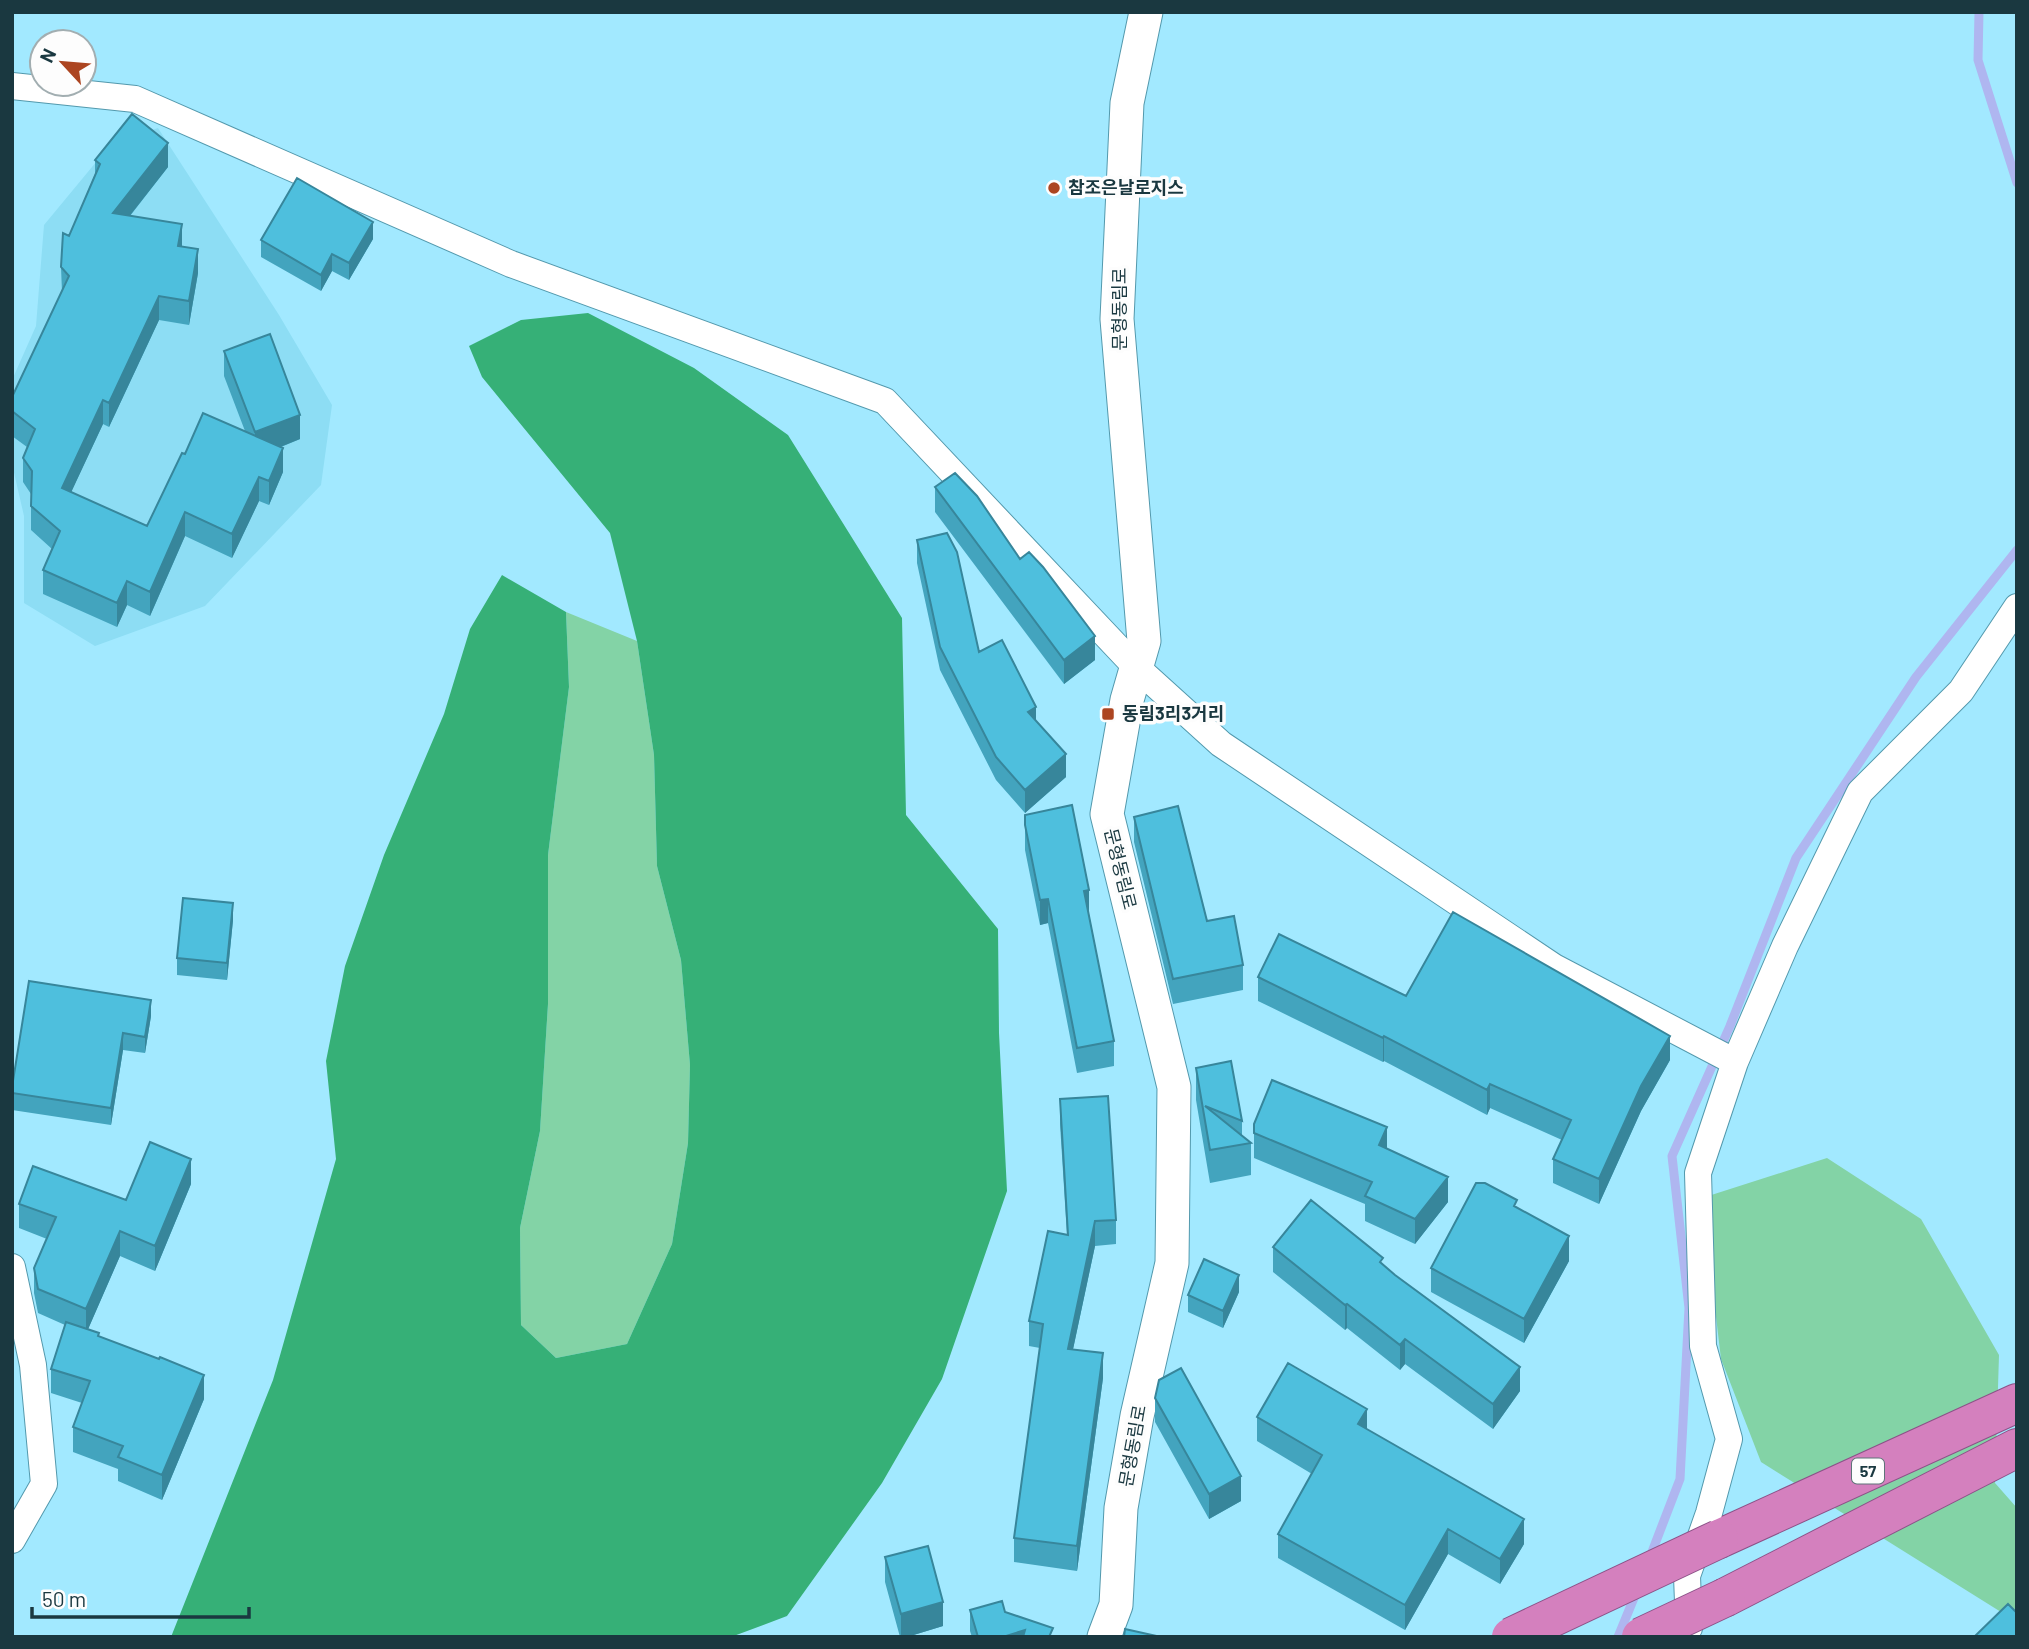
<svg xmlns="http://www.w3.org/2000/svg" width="2029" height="1649" viewBox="0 0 2029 1649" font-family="Barlow,'Noto Sans KR',sans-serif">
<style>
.built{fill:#8dddf4}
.green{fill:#83d3a6}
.forest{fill:#36b077}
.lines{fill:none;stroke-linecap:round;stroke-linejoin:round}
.stream{stroke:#afb6f0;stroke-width:9}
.minor-casing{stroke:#5399ad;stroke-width:28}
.tertiary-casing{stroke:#5399ad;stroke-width:35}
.trunk-casing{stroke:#8c5288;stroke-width:40}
.minor{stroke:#fff;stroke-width:26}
.tertiary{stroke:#fff;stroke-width:33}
.trunk{stroke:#d480be;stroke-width:38}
.trunk-bridge-casing{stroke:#8c5288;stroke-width:40;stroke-linecap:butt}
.trunk-bridge{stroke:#d480be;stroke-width:38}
.wall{fill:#43a4be}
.shaded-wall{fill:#37869b}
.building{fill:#4ebfdd;stroke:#37869b;stroke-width:2}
.poi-dot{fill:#ac4521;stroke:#fdfdfd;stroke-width:2.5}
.labels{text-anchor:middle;stroke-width:7;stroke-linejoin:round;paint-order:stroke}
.shield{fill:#fdfdfd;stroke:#5e7379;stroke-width:2}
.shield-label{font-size:16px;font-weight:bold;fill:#1a3840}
.poi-label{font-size:18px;font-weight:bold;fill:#1a3840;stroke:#fdfdfd;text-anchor:start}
.street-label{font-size:18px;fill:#1a3840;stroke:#fdfdfd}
</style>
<rect width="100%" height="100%" fill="#a2e9ff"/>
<path class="built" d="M 158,128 L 279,315 L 332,405 L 321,485 L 205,606 L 95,646 L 24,603 L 24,516 L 12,464 L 12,380 L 36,326 L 44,225 L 111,144 Z"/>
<path class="green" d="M 566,612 L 637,641 L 654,755 L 657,866 L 681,960 L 690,1065 L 688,1143 L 672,1244 L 627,1344 L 556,1358 L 521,1325 L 520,1228 L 540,1131 L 548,1004 L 548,855 L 569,687 Z
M 1827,1158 L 1921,1219 L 1999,1355 L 1995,1483 L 2017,1508 L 2017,1622 L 1761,1462 L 1721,1359 L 1702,1198 Z"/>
<path class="forest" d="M 588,313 L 694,368 L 788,435 L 902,618 L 906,815 L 998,929 L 999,1033 L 1007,1191 L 942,1379 L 882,1483 L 787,1616 L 731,1637 L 171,1637 L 273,1380 L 336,1159 L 326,1061 L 345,966 L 384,855 L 444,714 L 470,629 L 502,575 L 566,612 L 569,687 L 548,855 L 548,1004 L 540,1131 L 520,1228 L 521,1325 L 556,1358 L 627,1344 L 672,1244 L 688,1143 L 690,1065 L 681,960 L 657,866 L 654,755 L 637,641 L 610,533 L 482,377 L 469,346 L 521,320 Z"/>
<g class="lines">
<path class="stream" d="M 1979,12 L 1978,60 L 2017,183
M 1650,1557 L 1680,1479 L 1689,1308 L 1672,1156 L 1730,1026 L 1796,858 L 1916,677 L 2017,550
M 1618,1637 L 1636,1593"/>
<g class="minor-casing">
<path id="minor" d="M 12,86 L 135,99 L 511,264 L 885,401 L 1136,667 L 1221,744 L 1554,967 L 1735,1062
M 12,1267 L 33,1365 L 44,1484 L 12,1540
M 1689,1628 L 1687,1576 L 1709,1513 L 1729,1439 L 1703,1346 L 1698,1173 L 1735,1062 L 1785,946 L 1860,792 L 1961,691 L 2017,607"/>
</g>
<g class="tertiary-casing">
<path id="tertiary" d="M 1104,1637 L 1116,1605 L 1121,1508 L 1137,1416 L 1172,1263 L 1174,1087 L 1107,814 L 1127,700 L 1144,641 L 1117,319 L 1127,103 L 1146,12"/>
</g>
<g class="trunk-casing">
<path id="trunk" d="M 1719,1539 L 2017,1403
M 1726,1597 L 2017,1448"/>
</g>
<use href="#minor" class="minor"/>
<use href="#tertiary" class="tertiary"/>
<use href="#trunk" class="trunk"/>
<g class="trunk-bridge-casing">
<path id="trunk-bridge" d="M 1511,1637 L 1719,1539
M 1641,1637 L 1726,1597"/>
</g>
<use href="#trunk-bridge" class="trunk-bridge"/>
</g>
<path class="wall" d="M 95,160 L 168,167 L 130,216 L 182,247 L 198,273 L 189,325 L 159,320 L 109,427 L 103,424 L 71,492 L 147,526 L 185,454 L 245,431 L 224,376 L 224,351 L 300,439 L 281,447 L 283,472 L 269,505 L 259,501 L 232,558 L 185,536 L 150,616 L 127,605 L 117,627 L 43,594 L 43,570 L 52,549 L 31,530 L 31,494 L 23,482 L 23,458 L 27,447 L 12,436 L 12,397 L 62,292 L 61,267 L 69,236 L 95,174 Z
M 373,239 L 349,280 L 332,271 L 321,291 L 261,257 L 261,240 Z
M 935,487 L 1020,559 L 1095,660 L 1064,684 L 935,512 Z
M 917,540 L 979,652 L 1036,721 L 1066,777 L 1025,813 L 996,780 L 940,670 L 917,563 Z
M 1025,815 L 1089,914 L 1114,1041 L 1114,1066 L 1077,1073 L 1048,923 L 1040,925 L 1025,850 Z
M 1134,817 L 1207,921 L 1243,965 L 1243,990 L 1173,1004 L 1134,842 Z
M 233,920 L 227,980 L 177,975 L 177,958 Z
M 1258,977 L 1670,1060 L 1641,1111 L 1599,1204 L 1553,1183 L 1553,1159 L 1562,1140 L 1490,1108 L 1487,1115 L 1384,1061 L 1383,1062 L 1258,1001 Z
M 151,1016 L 145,1053 L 123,1050 L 111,1125 L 12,1110 L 12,1087 Z
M 1196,1068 L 1242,1121 L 1242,1136 L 1251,1143 L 1251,1175 L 1210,1183 L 1196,1100 Z
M 1060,1099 L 1116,1220 L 1116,1244 L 1095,1246 L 1073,1349 L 1103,1378 L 1077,1571 L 1014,1562 L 1014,1538 L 1040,1348 L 1029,1346 L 1029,1321 L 1067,1235 L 1060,1124 Z
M 1254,1124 L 1387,1149 L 1448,1202 L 1415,1244 L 1365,1221 L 1365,1204 L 1254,1158 Z
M 191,1184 L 155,1271 L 120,1256 L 88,1329 L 204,1399 L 162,1500 L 118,1481 L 118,1469 L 73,1452 L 73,1427 L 82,1403 L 51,1393 L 51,1369 L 65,1325 L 38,1313 L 34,1293 L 34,1268 L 47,1239 L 19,1228 L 19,1204 L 126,1200 Z
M 1517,1208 L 1569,1261 L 1524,1343 L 1431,1292 L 1431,1268 Z
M 1273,1247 L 1383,1265 L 1520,1391 L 1493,1429 L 1405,1364 L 1400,1370 L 1347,1328 L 1345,1330 L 1273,1272 Z
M 1239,1292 L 1223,1328 L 1188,1312 L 1188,1295 Z
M 1155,1398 L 1241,1501 L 1209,1519 L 1155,1422 Z
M 12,1399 L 13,1409 L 13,1434 L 12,1434 Z
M 1257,1417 L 1367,1429 L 1524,1544 L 1500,1584 L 1448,1554 L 1405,1630 L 1278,1558 L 1278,1534 L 1312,1474 L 1257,1441 Z
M 885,1557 L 943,1626 L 907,1637 L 900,1637 L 885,1582 Z
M 970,1610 L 1005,1612 L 1053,1637 L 972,1637 L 970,1631 Z"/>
<path class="shaded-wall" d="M 168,143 L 168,167 L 113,237 L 113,213 Z
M 373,222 L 373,239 L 349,280 L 349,263 Z
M 182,224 L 182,248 L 178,246 Z
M 198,249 L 198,273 L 189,325 L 189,301 Z
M 332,254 L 332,271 L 321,291 L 321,275 Z
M 159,296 L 159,320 L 109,427 L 109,403 Z
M 103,400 L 103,424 L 62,512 L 62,488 Z
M 300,415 L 300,439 L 255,457 L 255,432 Z
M 283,448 L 283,472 L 269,505 L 269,481 Z
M 259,477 L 259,501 L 232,558 L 232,534 Z
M 185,512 L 185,536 L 150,616 L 150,592 Z
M 127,581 L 127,605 L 117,627 L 117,603 Z
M 1095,636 L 1095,660 L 1064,684 L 1064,660 Z
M 1036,707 L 1036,730 L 1028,712 Z
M 1066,754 L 1066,777 L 1025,813 L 1025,790 Z
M 1089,890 L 1089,914 L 1084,891 Z
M 1048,899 L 1048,923 L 1040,925 L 1040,900 Z
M 233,903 L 233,920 L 227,980 L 227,963 Z
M 151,1000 L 151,1016 L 145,1053 L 145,1037 Z
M 123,1033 L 123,1050 L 111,1125 L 111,1108 Z
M 1384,1036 L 1384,1061 L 1383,1062 L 1383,1038 Z
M 1670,1036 L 1670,1060 L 1641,1111 L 1599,1204 L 1599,1179 L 1641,1086 Z
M 1490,1084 L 1490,1108 L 1487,1115 L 1487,1090 Z
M 1387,1127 L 1387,1151 L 1379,1145 Z
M 191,1159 L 191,1184 L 155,1271 L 155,1246 Z
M 1448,1177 L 1448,1202 L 1415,1244 L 1415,1219 Z
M 1095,1221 L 1095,1246 L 1068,1373 L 1068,1349 Z
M 120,1231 L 120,1256 L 86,1334 L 86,1309 Z
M 1569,1236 L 1569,1261 L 1524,1343 L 1524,1319 Z
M 1239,1275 L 1239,1292 L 1223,1328 L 1223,1311 Z
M 1347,1304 L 1347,1328 L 1345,1330 L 1345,1305 Z
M 1405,1339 L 1405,1364 L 1400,1370 L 1400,1345 Z
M 1103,1353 L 1103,1378 L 1077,1571 L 1077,1546 Z
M 1520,1367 L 1520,1391 L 1493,1429 L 1493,1404 Z
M 204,1375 L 204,1399 L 162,1500 L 162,1475 Z
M 1367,1409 L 1367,1434 L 1358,1424 Z
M 1241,1476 L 1241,1501 L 1209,1519 L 1209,1494 Z
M 1524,1519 L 1524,1544 L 1500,1584 L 1500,1559 Z
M 1448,1529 L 1448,1554 L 1405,1630 L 1405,1605 Z
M 943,1602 L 943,1626 L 907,1637 L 901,1637 L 901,1614 Z
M 1025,1630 L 1025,1637 L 1003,1637 Z"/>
<path class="building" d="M 132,114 L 168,143 L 113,213 L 182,224 L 178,246 L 198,249 L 189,301 L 159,296 L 109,403 L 103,400 L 62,488 L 147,526 L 182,453 L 185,454 L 203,413 L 283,448 L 269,481 L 259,477 L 232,534 L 185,512 L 150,592 L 127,581 L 117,603 L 43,570 L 60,531 L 31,506 L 32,471 L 23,458 L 35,429 L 12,411 L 12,397 L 69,276 L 61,267 L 63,233 L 69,236 L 100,164 L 95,160 Z
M 297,178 L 373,222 L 349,263 L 332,254 L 321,275 L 261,240 Z
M 270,334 L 300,415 L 255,432 L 224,351 Z
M 955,473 L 977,496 L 1020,559 L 1029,552 L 1043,567 L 1095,636 L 1064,660 L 935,487 Z
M 947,533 L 957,552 L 979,652 L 1002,640 L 1036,707 L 1028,712 L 1066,754 L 1025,790 L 996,757 L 940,647 L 917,540 Z
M 1072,805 L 1089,890 L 1084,891 L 1114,1041 L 1077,1048 L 1048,899 L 1040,900 L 1025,825 L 1025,815 Z
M 1178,806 L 1207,921 L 1234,916 L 1243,965 L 1173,979 L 1134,817 Z
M 183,898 L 233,903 L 227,963 L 177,958 Z
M 1453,912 L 1670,1036 L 1641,1086 L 1599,1179 L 1553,1159 L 1571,1120 L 1490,1084 L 1487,1090 L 1384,1036 L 1383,1038 L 1258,977 L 1279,934 L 1406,996 Z
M 29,981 L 151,1000 L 145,1037 L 123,1033 L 111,1108 L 12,1093 L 12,1087 Z
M 1231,1061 L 1242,1121 L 1205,1106 L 1251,1143 L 1210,1150 L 1196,1068 Z
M 1272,1080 L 1387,1127 L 1379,1145 L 1448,1177 L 1415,1219 L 1365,1196 L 1372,1182 L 1254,1133 L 1254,1124 Z
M 1108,1096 L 1116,1220 L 1095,1221 L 1068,1349 L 1103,1353 L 1077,1546 L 1014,1538 L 1043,1324 L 1029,1321 L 1048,1231 L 1068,1235 L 1060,1099 Z
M 150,1142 L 191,1159 L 155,1246 L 120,1231 L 86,1309 L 38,1289 L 34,1268 L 56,1217 L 19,1204 L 33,1166 L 126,1200 Z
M 1476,1183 L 1485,1183 L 1517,1200 L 1514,1206 L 1569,1236 L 1524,1319 L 1431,1268 Z
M 1311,1200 L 1383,1258 L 1380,1262 L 1395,1275 L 1520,1367 L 1493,1404 L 1405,1339 L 1400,1345 L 1347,1304 L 1345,1305 L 1273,1247 Z
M 1204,1259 L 1239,1275 L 1223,1311 L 1188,1295 Z
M 66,1322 L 99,1333 L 98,1336 L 159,1359 L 160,1357 L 204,1375 L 162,1475 L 118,1457 L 123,1446 L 73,1427 L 90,1381 L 51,1369 Z
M 1288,1363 L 1367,1409 L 1358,1424 L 1524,1519 L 1500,1559 L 1448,1529 L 1405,1605 L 1278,1534 L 1322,1455 L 1257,1417 Z
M 1181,1368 L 1241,1476 L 1209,1494 L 1155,1398 L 1159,1380 Z
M 928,1546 L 943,1602 L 901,1614 L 885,1557 Z
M 1002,1601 L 1005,1612 L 1053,1628 L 1049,1637 L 1023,1637 L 1025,1630 L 1003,1637 L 978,1637 L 970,1610 Z
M 2008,1604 L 2017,1613 L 2017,1637 L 1974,1637 Z
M 1125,1629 L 1161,1637 L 1124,1637 Z"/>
<g class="poi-dot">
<circle cx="1054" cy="188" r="7"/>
<rect x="1101" y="707" width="14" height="14" rx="3.5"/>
</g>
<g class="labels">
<rect class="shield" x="1852" y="1458.5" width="32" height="25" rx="5"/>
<g class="shield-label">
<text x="1868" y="1477">57</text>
</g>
<g class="poi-label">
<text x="1068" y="194">참조은날로지스</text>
<text x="1122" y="720">동림3리3거리</text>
</g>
<g class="street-label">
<text transform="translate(1120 309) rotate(-90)" y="6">문형동림로</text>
<text transform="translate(1120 869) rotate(76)" y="6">문형동림로</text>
<text transform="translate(1133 1446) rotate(-80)" y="6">문형동림로</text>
</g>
</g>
<rect width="2029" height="1649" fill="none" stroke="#1a3840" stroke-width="28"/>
<g transform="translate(63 63) rotate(296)"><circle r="33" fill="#fdfdfd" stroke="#a2aeb1" stroke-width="2"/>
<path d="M0-5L12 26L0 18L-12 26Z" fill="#ac4521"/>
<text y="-10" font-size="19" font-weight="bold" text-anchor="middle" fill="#1a3840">N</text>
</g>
<path d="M32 1607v10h217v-10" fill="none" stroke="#1a3840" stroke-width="3.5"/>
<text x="42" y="1607" font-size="21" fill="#1a3840" stroke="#fdfdfd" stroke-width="5" paint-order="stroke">50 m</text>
</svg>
